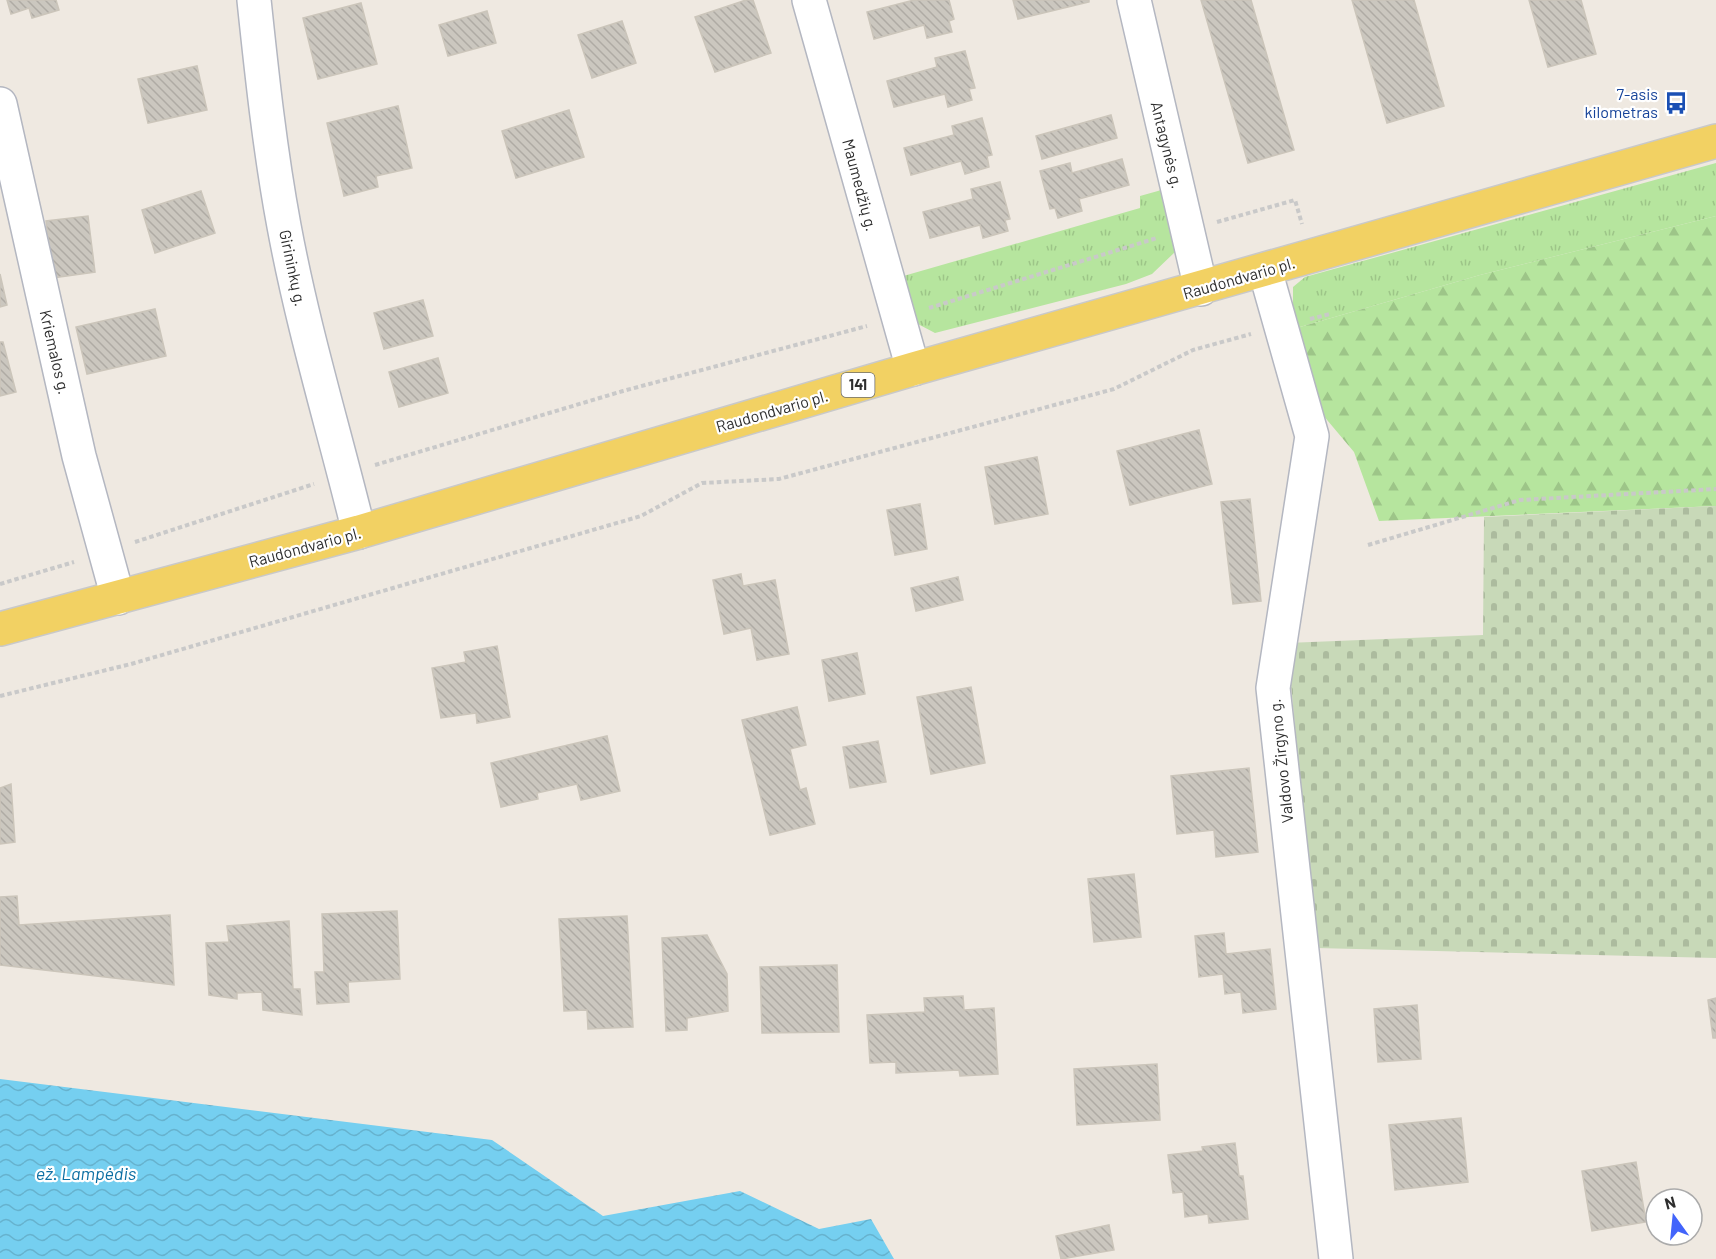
<svg xmlns="http://www.w3.org/2000/svg" width="1716" height="1259" viewBox="0 0 1716 1259" font-family="Barlow,sans-serif">
<style>
.grass{fill:url(#grass-tufts)}
.forest{fill:url(#forest-firs)}
.cemetery{fill:url(#cemetery-stones)}
.water{fill:url(#water-waves)}
.building{fill:url(#building-back-hatch);stroke:#cbc5ba;stroke-width:1.5}
.lines{fill:none;stroke-linecap:round;stroke-linejoin:round}
.minor-casing{stroke:#b4b7c1;stroke-width:36}
.primary-casing{stroke:#c9c9c9;stroke-width:36}
.path{stroke:#c9c9c9;stroke-width:4;stroke-dasharray:4.5 3;stroke-linecap:butt}
.minor{stroke:#fff;stroke-width:33}
.primary{stroke:#f2d163;stroke-width:33}
.labels{text-anchor:middle;stroke-width:4.5;stroke-linejoin:round;paint-order:stroke}
.shield{fill:#fff;stroke:#6d6d6d;stroke-width:1.5}
.shield-label{font-size:15px;font-weight:bold;fill:#2e2e2e}
.transit-label{font-size:16px;fill:#164399;stroke:#fff;text-anchor:end}
.street-label{font-size:16px;fill:#2e2e2e;stroke:#fff}
.water-label{font-size:18px;font-style:italic;fill:#0d6fa3;stroke:#fff}
</style>
<defs>
<pattern id="grass-tufts" width="24" height="20" patternUnits="userSpaceOnUse" patternTransform="scale(1.5)"><rect width="24" height="20" fill="#b6e59e"/><path d="M3 7l-1-3M5 7V3M7 7l1-3M15 17l-1-3M17 17v-4M19 17l1-3" fill="none" stroke="#9dc588"/></pattern>
<pattern id="forest-firs" width="22" height="20" patternUnits="userSpaceOnUse" patternTransform="scale(1.5)"><rect width="22" height="20" fill="#b6e59e"/><path d="M5 1l3.5 6h-7zM16 11l3.5 6h-7z" fill="#9dc588"/></pattern>
<pattern id="cemetery-stones" width="16" height="16" patternUnits="userSpaceOnUse" patternTransform="scale(1.5)"><rect width="16" height="16" fill="#c8d9b8"/><path d="M2 7V4a2 2 0 0 1 4 0v3zM10 15v-3a2 2 0 0 1 4 0v3z" fill="#acbb9e"/></pattern>
<pattern id="water-waves" width="16" height="10" patternUnits="userSpaceOnUse" patternTransform="scale(1.5)"><rect width="16" height="10" fill="#75cff0"/><path d="M0 5q4-4 8 0t8 0" fill="none" stroke="#66b2ce"/></pattern>
<pattern id="building-back-hatch" width="6" height="6" patternUnits="userSpaceOnUse" patternTransform="scale(1.5)"><rect width="6" height="6" fill="#cbc7bf"/><path d="M-1 5l2 2M0 0l6 6M5-1l2 2" fill="none" stroke="#afaba4"/></pattern>
</defs>
<rect width="100%" height="100%" fill="#efe9e1"/>
<path class="grass" d="M 1716,163 L 1716,216 L 1480,275 L 1293,329 L 1293,287 L 1305,277 Z
M 1165,189 L 1174,222 L 1175,252 L 1152,274 L 1126,284 L 935,333 L 916,323 L 900,277 L 1140,208 L 1140,196 Z"/>
<path class="forest" d="M 1716,216 L 1716,506 L 1379,521 L 1354,452 L 1317,408 L 1293,329 L 1480,275 Z"/>
<path class="cemetery" d="M 1716,506 L 1716,958 L 1316,948 L 1287,643 L 1483,635 L 1484,517 Z"/>
<path class="water" d="M 0,1079 L 492,1140 L 603,1216 L 740,1191 L 819,1229 L 871,1219 L 894,1259 L 0,1259 Z"/>
<path class="building" d="M 7,0 L 56,0 L 59,10 L 32,18 L 29,8 L 11,14 Z
M 746,0 L 753,0 L 771,53 L 715,72 L 695,17 Z
M 914,0 L 949,0 L 954,19 L 949,21 L 952,32 L 927,38 L 924,25 L 874,39 L 867,12 Z
M 1013,0 L 1089,0 L 1089,2 L 1018,19 Z
M 1201,0 L 1251,0 L 1294,150 L 1248,163 Z
M 1352,0 L 1414,0 L 1444,106 L 1387,123 Z
M 1529,0 L 1581,0 L 1596,54 L 1548,67 Z
M 361,3 L 377,64 L 318,79 L 303,18 Z
M 487,11 L 496,43 L 448,56 L 439,25 Z
M 622,21 L 636,63 L 592,78 L 578,35 Z
M 965,51 L 975,88 L 969,89 L 972,100 L 948,107 L 945,94 L 894,107 L 887,81 L 937,67 L 935,58 Z
M 197,66 L 207,110 L 148,123 L 138,79 Z
M 398,106 L 412,168 L 376,176 L 378,187 L 344,196 L 327,123 Z
M 569,110 L 584,157 L 516,178 L 502,131 Z
M 1111,115 L 1117,138 L 1042,159 L 1036,136 Z
M 982,118 L 992,155 L 987,156 L 989,167 L 965,174 L 961,161 L 911,175 L 904,148 L 954,135 L 952,126 Z
M 1122,159 L 1129,185 L 1079,199 L 1082,211 L 1058,218 L 1055,208 L 1050,209 L 1040,171 L 1070,163 L 1072,173 Z
M 1000,182 L 1010,219 L 1005,220 L 1008,231 L 983,238 L 980,225 L 930,238 L 923,212 L 973,199 L 971,189 Z
M 201,191 L 215,233 L 155,253 L 142,210 Z
M 88,216 L 95,272 L 53,278 L 46,221 Z
M 0,274 L 7,305 L 0,307 Z
M 423,300 L 433,336 L 384,349 L 374,313 Z
M 155,309 L 166,356 L 87,374 L 76,327 Z
M 0,342 L 3,342 L 16,392 L 0,396 Z
M 438,358 L 448,393 L 399,407 L 389,372 Z
M 1199,430 L 1212,484 L 1130,505 L 1117,451 Z
M 1037,457 L 1048,514 L 995,524 L 985,467 Z
M 1250,499 L 1261,601 L 1233,604 L 1221,502 Z
M 920,504 L 927,549 L 895,555 L 887,510 Z
M 741,574 L 743,586 L 775,580 L 789,654 L 757,660 L 751,628 L 724,634 L 713,580 Z
M 958,577 L 963,600 L 916,611 L 911,588 Z
M 497,646 L 510,717 L 477,723 L 476,713 L 441,718 L 432,668 L 466,662 L 464,652 Z
M 857,653 L 865,694 L 829,701 L 822,660 Z
M 971,687 L 985,763 L 931,774 L 917,697 Z
M 797,707 L 806,745 L 790,749 L 800,790 L 806,788 L 815,824 L 770,835 L 742,720 Z
M 607,736 L 620,791 L 581,800 L 577,784 L 537,793 L 538,799 L 501,807 L 491,763 Z
M 878,741 L 886,782 L 850,788 L 843,747 Z
M 1249,768 L 1258,852 L 1216,857 L 1214,830 L 1177,834 L 1171,776 Z
M 11,784 L 15,842 L 0,844 L 0,788 Z
M 1134,874 L 1141,937 L 1094,942 L 1088,879 Z
M 17,896 L 19,925 L 170,915 L 174,985 L 0,965 L 0,897 Z
M 397,911 L 400,979 L 348,982 L 349,1002 L 317,1004 L 315,972 L 324,972 L 322,914 Z
M 627,916 L 633,1027 L 588,1029 L 587,1010 L 564,1011 L 559,919 Z
M 289,921 L 293,989 L 300,989 L 302,1015 L 263,1010 L 262,992 L 237,993 L 237,999 L 209,995 L 206,943 L 229,942 L 227,926 Z
M 1224,933 L 1226,954 L 1270,949 L 1276,1009 L 1243,1013 L 1241,992 L 1225,994 L 1223,974 L 1199,977 L 1195,936 Z
M 707,935 L 727,974 L 728,1011 L 687,1018 L 687,1030 L 666,1031 L 662,938 Z
M 837,965 L 839,1032 L 762,1033 L 760,967 Z
M 963,996 L 964,1010 L 994,1008 L 998,1074 L 960,1076 L 959,1070 L 896,1073 L 896,1062 L 870,1063 L 867,1015 L 925,1012 L 924,998 Z
M 1716,998 L 1716,1038 L 1713,1038 L 1708,1000 Z
M 1417,1005 L 1421,1059 L 1378,1062 L 1374,1009 Z
M 1157,1064 L 1160,1120 L 1077,1125 L 1074,1069 Z
M 1461,1118 L 1468,1182 L 1395,1190 L 1389,1125 Z
M 1235,1143 L 1239,1176 L 1243,1176 L 1248,1219 L 1209,1223 L 1208,1214 L 1185,1217 L 1183,1192 L 1173,1193 L 1168,1155 L 1203,1151 L 1202,1147 Z
M 1636,1162 L 1646,1222 L 1592,1231 L 1582,1171 Z
M 1109,1225 L 1114,1250 L 1061,1259 L 1056,1236 Z"/>
<g class="lines">
<g class="minor-casing">
<path id="minor" d="M 254,0 C 262,76 270,151 284,226 C 303,329 334,430 359,532
M 809,0 L 913,369
M 1134,0 L 1201,289
M 0,104 L 79,456 L 118,598
M 1265,270 L 1312,436 L 1273,688 L 1336,1259"/>
</g>
<g class="primary-casing">
<path id="primary" d="M 0,629 L 359,532 L 913,369 L 1716,141"/>
</g>
<path class="path" d="M 1217,222 L 1295,200 L 1302,224
M 929,308 L 1157,238
M 1310,319 L 1330,314
M 375,465 L 623,391 L 867,326
M 135,542 L 314,484
M 1368,545 L 1520,500 L 1716,489
M 0,584 L 74,562
M 0,696 L 131,664 L 641,516 L 702,483 L 779,479 L 1114,389 L 1193,350 L 1251,334"/>
<use href="#minor" class="minor"/>
<use href="#primary" class="primary"/>
</g>
<defs>
<g id="bus-bare" transform="scale(1.8)"><path d="M-5-6H5V4H4V6H2V4H-2V6H-4V4H-5ZM-3.5-4V0h7V-4ZM-3.5 1.2v1.5H-2V1.2ZM2 1.2v1.5H3.5V1.2Z" fill="#1a4fb4" stroke="#fff" stroke-width="2.5" paint-order="stroke"/></g>
</defs>
<g fill-rule="evenodd">
<use href="#bus-bare" x="1676" y="103"/>
</g>
<g class="labels">
<rect class="shield" x="841.5" y="373" width="33" height="24" rx="4.5"/>
<g class="shield-label">
<text x="858" y="390">141</text>
</g>
<g class="transit-label">
<text x="1658" y="100">7-asis<tspan x="1658" dy="18">kilometras</tspan></text>
</g>
<g class="street-label">
<text transform="translate(1167 145) rotate(76)" y="6">Antagynės g.</text>
<text transform="translate(860 185) rotate(75)" y="6">Maumedžių g.</text>
<text transform="translate(293 268) rotate(78)" y="6">Girininkų g.</text>
<text transform="translate(1239 278) rotate(-16)" y="6">Raudondvario pl.</text>
<text transform="translate(55 352) rotate(77)" y="6">Kriemalos g.</text>
<text transform="translate(772 411) rotate(-16)" y="6">Raudondvario pl.</text>
<text transform="translate(305 547) rotate(-15)" y="6">Raudondvario pl.</text>
<text transform="translate(1281 761) rotate(-96)" y="6">Valdovo Žirgyno g.</text>
</g>
<g class="water-label">
<text x="86" y="1180">ež. Lampėdis</text>
</g>
</g>
<g transform="translate(1674 1217) rotate(345)"><circle r="28" fill="#ffffff" stroke="#ababab" stroke-width="1.5"/>
<path d="M0-4.5L10 22L0 15L-10 22Z" fill="#4264fb"/>
<text y="-9" font-size="16" font-weight="bold" text-anchor="middle" fill="#2e2e2e">N</text>
</g>
</svg>
